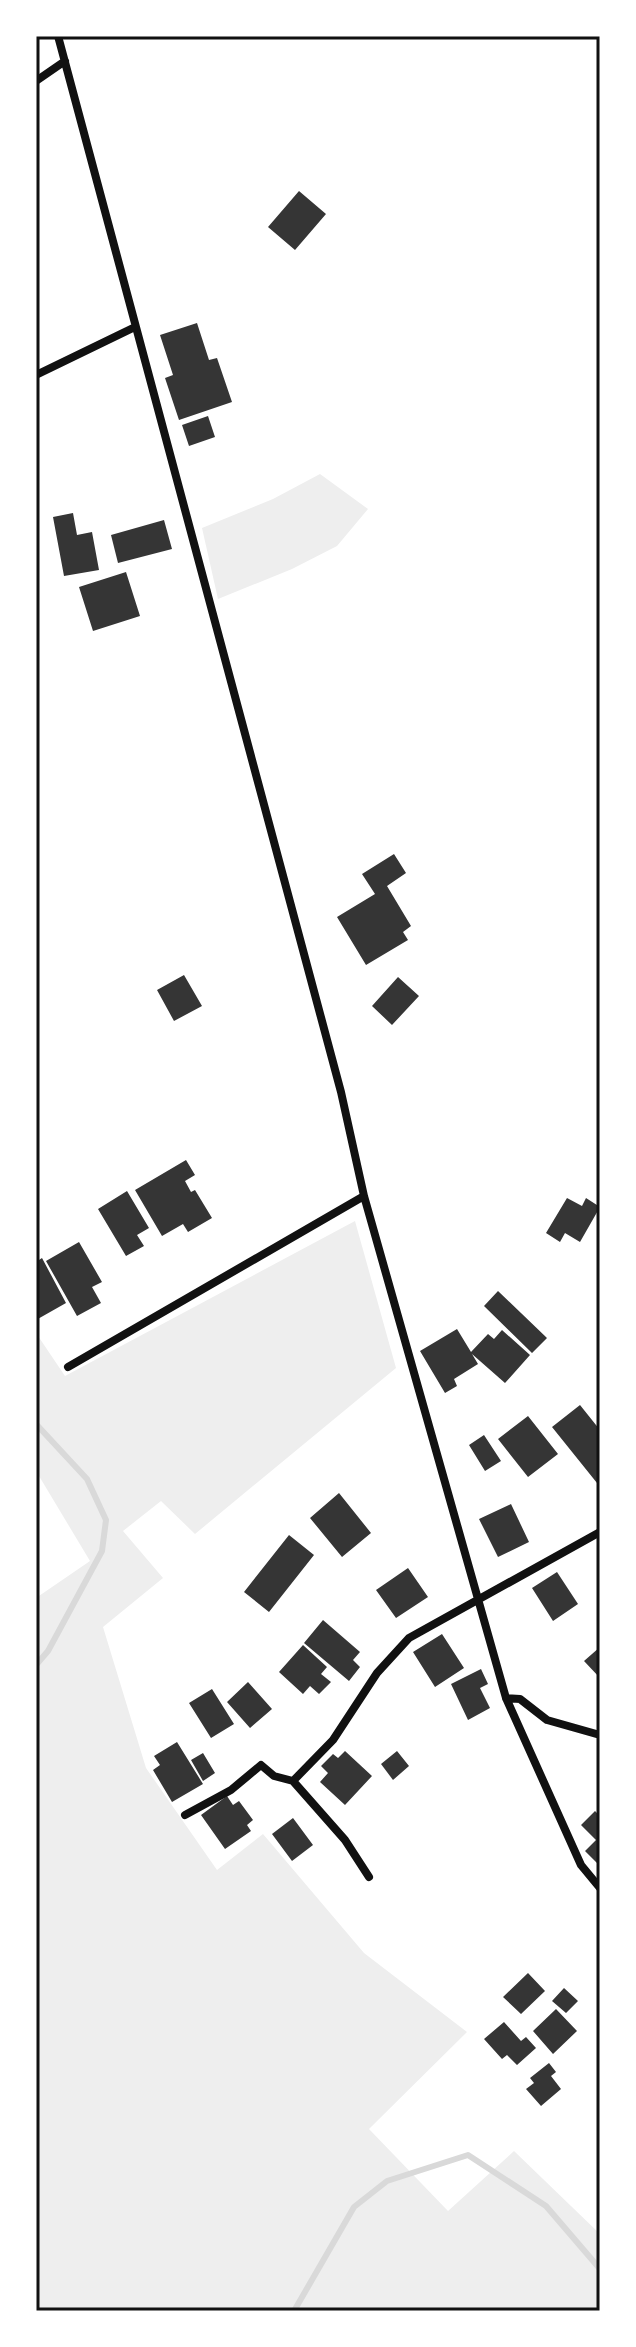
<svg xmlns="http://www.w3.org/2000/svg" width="636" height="2347" viewBox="0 0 636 2347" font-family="'Alegreya Sans',sans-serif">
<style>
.green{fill:#eee}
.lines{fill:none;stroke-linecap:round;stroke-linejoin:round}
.stream{stroke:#d9d9d9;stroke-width:6}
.building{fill:#353535}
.minor{stroke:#111;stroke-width:8}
.neatline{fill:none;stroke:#111;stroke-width:3}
</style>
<rect width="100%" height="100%" fill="#fff"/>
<path class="green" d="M 320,474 L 368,509 L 337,546 L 292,569 L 218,599 L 202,528 L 273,499 Z
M 355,1221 L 396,1368 L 195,1534 L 161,1501 L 123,1531 L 163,1578 L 103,1627 L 146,1768 L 217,1870 L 263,1834 L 364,1953 L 467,2032 L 369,2129 L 448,2211 L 514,2151 L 600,2234 L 600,2311 L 36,2311 L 36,1598 L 90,1561 L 36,1471 L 36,1333 L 65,1376 Z"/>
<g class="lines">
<path class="stream" d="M 36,1424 L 87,1479 L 106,1520 L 102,1551 L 48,1651 L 36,1665
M 294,2311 L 354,2207 L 387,2181 L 468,2155 L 546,2206 L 600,2269"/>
</g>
<path class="building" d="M 299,191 L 326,214 L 295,250 L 268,227 Z
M 197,323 L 209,360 L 217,358 L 232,402 L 179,420 L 165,378 L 173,375 L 160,335 Z
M 208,416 L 215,437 L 189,446 L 182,425 Z
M 73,513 L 77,535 L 92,532 L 99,570 L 64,576 L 53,517 Z
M 164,520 L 172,549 L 118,563 L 111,535 Z
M 126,572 L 140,616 L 93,631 L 79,587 Z
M 394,854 L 406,873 L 387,886 L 411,926 L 403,932 L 408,940 L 366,965 L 337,917 L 375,894 L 362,874 Z
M 184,975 L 202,1006 L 174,1021 L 157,990 Z
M 398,977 L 419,996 L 392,1025 L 372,1006 Z
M 186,1160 L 195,1175 L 185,1181 L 191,1192 L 195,1190 L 212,1218 L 188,1232 L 183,1224 L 162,1236 L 135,1190 Z
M 127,1191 L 149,1228 L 137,1235 L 144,1246 L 126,1256 L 98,1209 Z
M 567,1198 L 582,1206 L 586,1198 L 600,1207 L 580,1242 L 565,1233 L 560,1242 L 546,1233 Z
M 79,1242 L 102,1282 L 92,1287 L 101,1303 L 77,1316 L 46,1261 Z
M 42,1258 L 66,1303 L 36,1320 L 36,1262 Z
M 498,1291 L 547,1338 L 532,1353 L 484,1306 Z
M 457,1329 L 471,1352 L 488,1334 L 494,1339 L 502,1330 L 530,1355 L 505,1383 L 472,1354 L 478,1364 L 454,1379 L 457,1386 L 445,1393 L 420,1351 Z
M 580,1405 L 600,1430 L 600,1481 L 597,1483 L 552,1427 Z
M 528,1416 L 558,1454 L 528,1477 L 498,1439 Z
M 484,1435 L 501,1461 L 485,1471 L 469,1445 Z
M 339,1493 L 371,1533 L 342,1557 L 310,1518 Z
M 511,1504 L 529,1542 L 498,1557 L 479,1519 Z
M 289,1535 L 314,1555 L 269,1612 L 244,1592 Z
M 408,1568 L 428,1597 L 396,1618 L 376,1590 Z
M 557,1572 L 578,1604 L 553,1621 L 532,1588 Z
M 323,1620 L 360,1652 L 353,1660 L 360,1667 L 349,1681 L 304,1643 Z
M 442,1634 L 464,1668 L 435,1687 L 413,1652 Z
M 303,1645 L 327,1667 L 321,1674 L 331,1682 L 319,1694 L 310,1686 L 303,1694 L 279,1672 Z
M 600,1647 L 600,1678 L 584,1661 Z
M 481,1669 L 488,1684 L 480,1688 L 490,1708 L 468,1720 L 451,1684 Z
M 248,1682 L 272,1709 L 250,1728 L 227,1702 Z
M 212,1689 L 234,1724 L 211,1738 L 189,1703 Z
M 177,1742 L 203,1784 L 172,1802 L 153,1770 L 160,1765 L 154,1756 Z
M 345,1751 L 372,1776 L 345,1805 L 320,1782 L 328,1773 L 321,1766 L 333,1754 L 338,1758 Z
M 397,1751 L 409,1766 L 393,1780 L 381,1764 Z
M 203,1753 L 215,1773 L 203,1781 L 191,1760 Z
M 227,1796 L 233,1805 L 239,1801 L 253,1820 L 247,1825 L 251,1831 L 225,1849 L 201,1815 Z
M 595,1811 L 600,1816 L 600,1866 L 585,1851 L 596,1840 L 581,1825 Z
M 293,1818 L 313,1845 L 292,1861 L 272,1834 Z
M 528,1973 L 545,1991 L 521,2014 L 503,1997 Z
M 564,1988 L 578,2001 L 566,2013 L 552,2001 Z
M 556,2009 L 577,2031 L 553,2054 L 533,2031 Z
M 504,2022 L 521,2041 L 526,2037 L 536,2048 L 517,2065 L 507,2055 L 502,2059 L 484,2039 Z
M 549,2063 L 556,2072 L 551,2076 L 561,2089 L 541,2106 L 526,2089 L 534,2083 L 530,2078 Z"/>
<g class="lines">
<path class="minor" d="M 58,36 L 341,1092 L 364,1196 L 506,1698 L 581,1865 L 600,1888
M 36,81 L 65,61
M 36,375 L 135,327
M 68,1367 L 364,1196
M 506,1698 L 520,1699 L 547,1720 L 600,1735
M 293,1781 L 333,1740 L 377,1673 L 409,1638 L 600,1532
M 185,1815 L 231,1790 L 261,1765 L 274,1776 L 293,1781 L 345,1840 L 369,1877"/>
</g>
<rect width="636" height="2347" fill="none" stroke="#ffffff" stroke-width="76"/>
<rect x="38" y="38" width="560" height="2271" class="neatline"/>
</svg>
